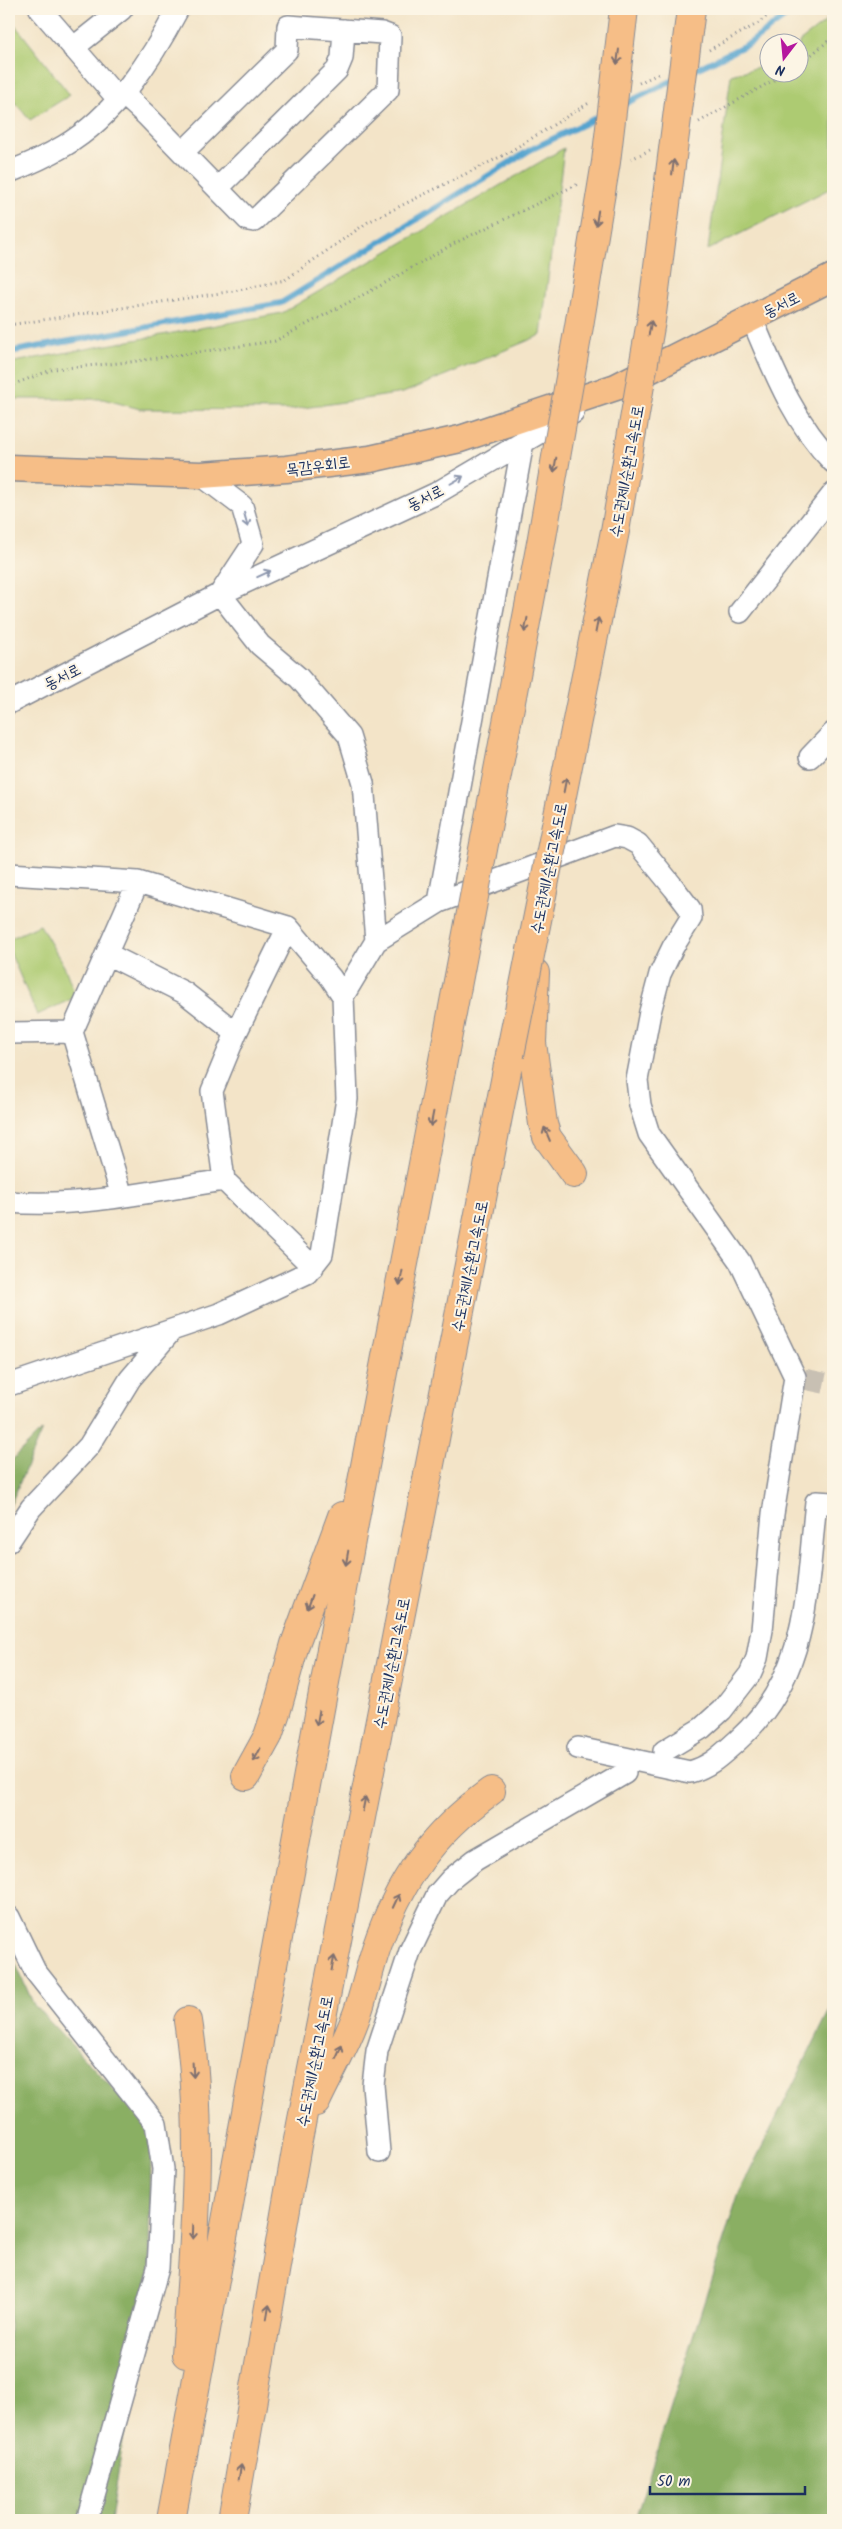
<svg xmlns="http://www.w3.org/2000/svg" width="842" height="2529" viewBox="0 0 842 2529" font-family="Kalam,'Poor Story',sans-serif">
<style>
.green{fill:#adcb72;stroke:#647d68}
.forest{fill:#8aaf64;stroke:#526f61}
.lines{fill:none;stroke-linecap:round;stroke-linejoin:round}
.stream{stroke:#56a4cf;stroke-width:6}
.minor-tunnel{stroke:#c8c0b3;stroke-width:21;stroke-dasharray:21 11;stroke-linecap:butt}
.minor-casing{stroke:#878a93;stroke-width:24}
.major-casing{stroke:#878a93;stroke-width:29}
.highway-casing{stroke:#878a93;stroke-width:30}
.path{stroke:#878a93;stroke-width:3;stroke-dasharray:1 4;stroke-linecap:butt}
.minor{stroke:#fff;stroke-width:21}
.major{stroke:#f6be87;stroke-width:26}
.highway{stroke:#f6be87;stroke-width:28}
.highway-bridge-casing{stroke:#878a93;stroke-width:30;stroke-linecap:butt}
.highway-bridge{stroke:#f6be87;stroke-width:28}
.oneway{stroke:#7e6f70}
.oneway2{stroke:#8d97ae}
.labels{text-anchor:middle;stroke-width:4;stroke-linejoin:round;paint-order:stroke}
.street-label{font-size:16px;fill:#1b2f5e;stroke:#fcf5e5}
</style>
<rect width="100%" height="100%" fill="#fcf5e5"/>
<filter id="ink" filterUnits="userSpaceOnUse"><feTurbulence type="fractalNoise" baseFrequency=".02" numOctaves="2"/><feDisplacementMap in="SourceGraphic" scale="10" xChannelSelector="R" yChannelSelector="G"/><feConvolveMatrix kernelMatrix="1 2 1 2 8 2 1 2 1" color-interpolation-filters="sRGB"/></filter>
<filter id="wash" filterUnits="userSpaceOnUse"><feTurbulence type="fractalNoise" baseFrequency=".0096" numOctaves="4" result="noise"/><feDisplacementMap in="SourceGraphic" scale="20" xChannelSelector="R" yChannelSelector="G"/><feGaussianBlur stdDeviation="1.12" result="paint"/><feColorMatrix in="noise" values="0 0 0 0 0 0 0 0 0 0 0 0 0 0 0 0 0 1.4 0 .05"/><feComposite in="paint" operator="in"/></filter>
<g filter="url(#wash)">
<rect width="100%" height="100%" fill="#f3e4c8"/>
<path class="green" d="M 833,16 L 833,187 L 708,250 L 731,75 L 769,64 L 770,72 L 800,72 L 799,42 Z
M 9,17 L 70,95 L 30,120 L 9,96 Z
M 564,148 L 541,335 L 403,393 L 290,410 L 140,409 L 103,399 L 9,399 L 9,363 L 282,313 Z
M 40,925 L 65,968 L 76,997 L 37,1015 L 9,950 L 9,939 Z"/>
<path class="forest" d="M 42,1430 L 9,1508 L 9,1463 Z
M 9,1949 L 34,2005 L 151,2129 L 150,2265 L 111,2520 L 9,2520 Z
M 833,2004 L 833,2520 L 635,2520 L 738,2195 Z"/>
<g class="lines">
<path class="stream" d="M 690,72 L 750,43 L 796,9
M 620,106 L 674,80
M 9,352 L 281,303 L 530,150 L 604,114"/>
</g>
</g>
<g filter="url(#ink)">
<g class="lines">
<path class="minor-tunnel" d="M 804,1379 L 833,1385"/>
<g class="minor-casing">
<path id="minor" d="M 40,9 L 118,99
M 73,48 L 122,9
M 123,94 L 146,115 L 248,220 L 254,221 L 388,90 L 390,36 L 382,33 L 288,26 L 287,50 L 183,152
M 9,172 C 27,165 47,156 64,146 C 115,116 151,60 178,9
M 218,188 L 337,70 L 342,58 L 344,30
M 752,319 C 774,371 793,421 833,462
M 523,442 L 439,902 L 615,836 L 627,838 L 638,844 L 674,888 L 690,909 L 691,918 L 673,947 L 660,974 L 650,1012 L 637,1080 L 640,1105 L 649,1134 L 740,1262 L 795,1377 L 773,1514 L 762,1630 L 757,1658 L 750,1674 L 722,1710 L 702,1728 L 664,1751
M 201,475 L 242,506 L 253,544 L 220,594
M 740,612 L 833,494
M 9,703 L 220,594 L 435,494 L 573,413
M 810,757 L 833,733
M 9,874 L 138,882 L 288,927 L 331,978 L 343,996
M 376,941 L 439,902
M 107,954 L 185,993 L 236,1033
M 9,1033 L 72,1032
M 224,1180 L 212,1091 L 236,1033 L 288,927
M 122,1196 L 72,1032 L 138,882
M 9,1202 C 80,1208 154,1191 224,1180 L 313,1267
M 9,1385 L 219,1314 L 307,1273 L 322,1254 L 347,1099 L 343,996 L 376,941 L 363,783 L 349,736 L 299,678 L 260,645 L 220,594
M 9,1541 L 31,1508 L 89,1446 L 130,1379 L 172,1330
M 578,1748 L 690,1772 C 711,1766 721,1755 737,1741 C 810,1676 806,1591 816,1502 L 833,1503
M 9,1917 L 35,1971 L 156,2124 L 163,2169 L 158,2268 L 87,2520
M 379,2152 L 373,2085 L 377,2051 L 410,1951 L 437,1895 L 451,1879 L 475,1860 L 625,1773"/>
</g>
<g class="major-casing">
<path id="major" d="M 9,468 L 201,475 L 286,469 L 370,459 L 460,439 L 616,387 L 833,277"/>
</g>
<g class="highway-casing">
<path id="highway" d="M 535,973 L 532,1043 L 543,1124 L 547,1137 L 574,1174
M 246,1776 L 268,1736 L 277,1709 L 295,1644 L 342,1516
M 316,2102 C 331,2070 350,2038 360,2005 C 366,1986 370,1967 376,1949 C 399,1880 432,1834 491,1791
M 186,2354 C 194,2246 205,2129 188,2021
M 171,2520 L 359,1497 L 441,1071
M 232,2520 L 297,2145 L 510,1055"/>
</g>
<path class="path" d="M 709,50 L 757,24 L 776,9
M 800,64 L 833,37
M 639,83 L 658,74
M 699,122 L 788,72
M 631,159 L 650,150
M 9,325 L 234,291 L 285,280 L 368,222 L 506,154 L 589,103
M 9,386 L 54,369 L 130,362 L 275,341 L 378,287 L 455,243 L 578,184"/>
<use href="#minor" class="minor"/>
<use href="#major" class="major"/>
<use href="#highway" class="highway"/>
<g class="highway-bridge-casing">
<path id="highway-bridge" d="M 510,1055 L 615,531 L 651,321 L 691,9
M 441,1071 L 541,543 L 579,326 L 606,162 L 624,9"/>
</g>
<use href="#highway-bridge" class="highway-bridge"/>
</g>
<defs><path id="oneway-shaft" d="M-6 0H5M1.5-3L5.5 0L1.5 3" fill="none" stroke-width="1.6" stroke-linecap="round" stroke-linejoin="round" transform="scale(1.25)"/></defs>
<g class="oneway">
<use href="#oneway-shaft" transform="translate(618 57) rotate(97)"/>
<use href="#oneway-shaft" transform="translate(673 167) rotate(-83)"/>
<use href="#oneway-shaft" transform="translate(597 218) rotate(99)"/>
<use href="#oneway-shaft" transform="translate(650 328) rotate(-80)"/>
<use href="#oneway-shaft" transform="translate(555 465) rotate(100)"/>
<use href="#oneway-shaft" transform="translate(526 625) rotate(101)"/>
<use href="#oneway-shaft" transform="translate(597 625) rotate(-79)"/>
<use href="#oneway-shaft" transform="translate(565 785) rotate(-79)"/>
<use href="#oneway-shaft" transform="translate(432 1119) rotate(101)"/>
<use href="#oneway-shaft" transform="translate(547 1134) rotate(-113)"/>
<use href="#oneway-shaft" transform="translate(401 1278) rotate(101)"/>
<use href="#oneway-shaft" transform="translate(347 1558) rotate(100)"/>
<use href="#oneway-shaft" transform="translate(310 1602) rotate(110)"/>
<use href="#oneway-shaft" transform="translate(318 1718) rotate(100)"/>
<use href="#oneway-shaft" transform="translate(257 1755) rotate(117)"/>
<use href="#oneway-shaft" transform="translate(364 1804) rotate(-79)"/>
<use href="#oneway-shaft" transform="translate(396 1901) rotate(-65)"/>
<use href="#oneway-shaft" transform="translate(333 1963) rotate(-79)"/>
<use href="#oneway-shaft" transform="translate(339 2052) rotate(-66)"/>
<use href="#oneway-shaft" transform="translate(193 2070) rotate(87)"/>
<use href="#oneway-shaft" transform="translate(193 2232) rotate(92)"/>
<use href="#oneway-shaft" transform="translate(268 2312) rotate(-80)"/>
<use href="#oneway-shaft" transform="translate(240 2472) rotate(-80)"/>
</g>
<g class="oneway2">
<use href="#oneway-shaft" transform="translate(457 480) rotate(-30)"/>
<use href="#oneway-shaft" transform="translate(246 520) rotate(75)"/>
<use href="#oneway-shaft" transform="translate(264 574) rotate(-25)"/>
</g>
</g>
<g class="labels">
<g class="street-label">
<text transform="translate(781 304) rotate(-27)" y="6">동서로</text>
<text transform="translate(318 465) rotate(-7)" y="6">목감우회로</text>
<text transform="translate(626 471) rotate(-80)" y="6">수도권제1순환고속도로</text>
<text transform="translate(425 497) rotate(-27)" y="6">동서로</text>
<text transform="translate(62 676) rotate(-27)" y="6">동서로</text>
<text transform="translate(548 868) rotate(-79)" y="6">수도권제1순환고속도로</text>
<text transform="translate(469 1266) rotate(-79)" y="6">수도권제1순환고속도로</text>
<text transform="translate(391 1663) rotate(-79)" y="6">수도권제1순환고속도로</text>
<text transform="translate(314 2061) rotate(-79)" y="6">수도권제1순환고속도로</text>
</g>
</g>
<rect width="842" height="2529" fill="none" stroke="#fcf5e5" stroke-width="30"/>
<g transform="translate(784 58) rotate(196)"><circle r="24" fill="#fcf5e5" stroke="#a2a6af"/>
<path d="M0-4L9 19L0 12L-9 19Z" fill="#b5179e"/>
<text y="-8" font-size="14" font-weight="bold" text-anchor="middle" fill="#1b2f5e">N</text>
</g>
<path d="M650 2486v8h155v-8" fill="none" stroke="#1b2f5e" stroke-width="2.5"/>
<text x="657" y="2486" font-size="15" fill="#1b2f5e" stroke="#fcf5e5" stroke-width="4" paint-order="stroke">50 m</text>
</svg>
